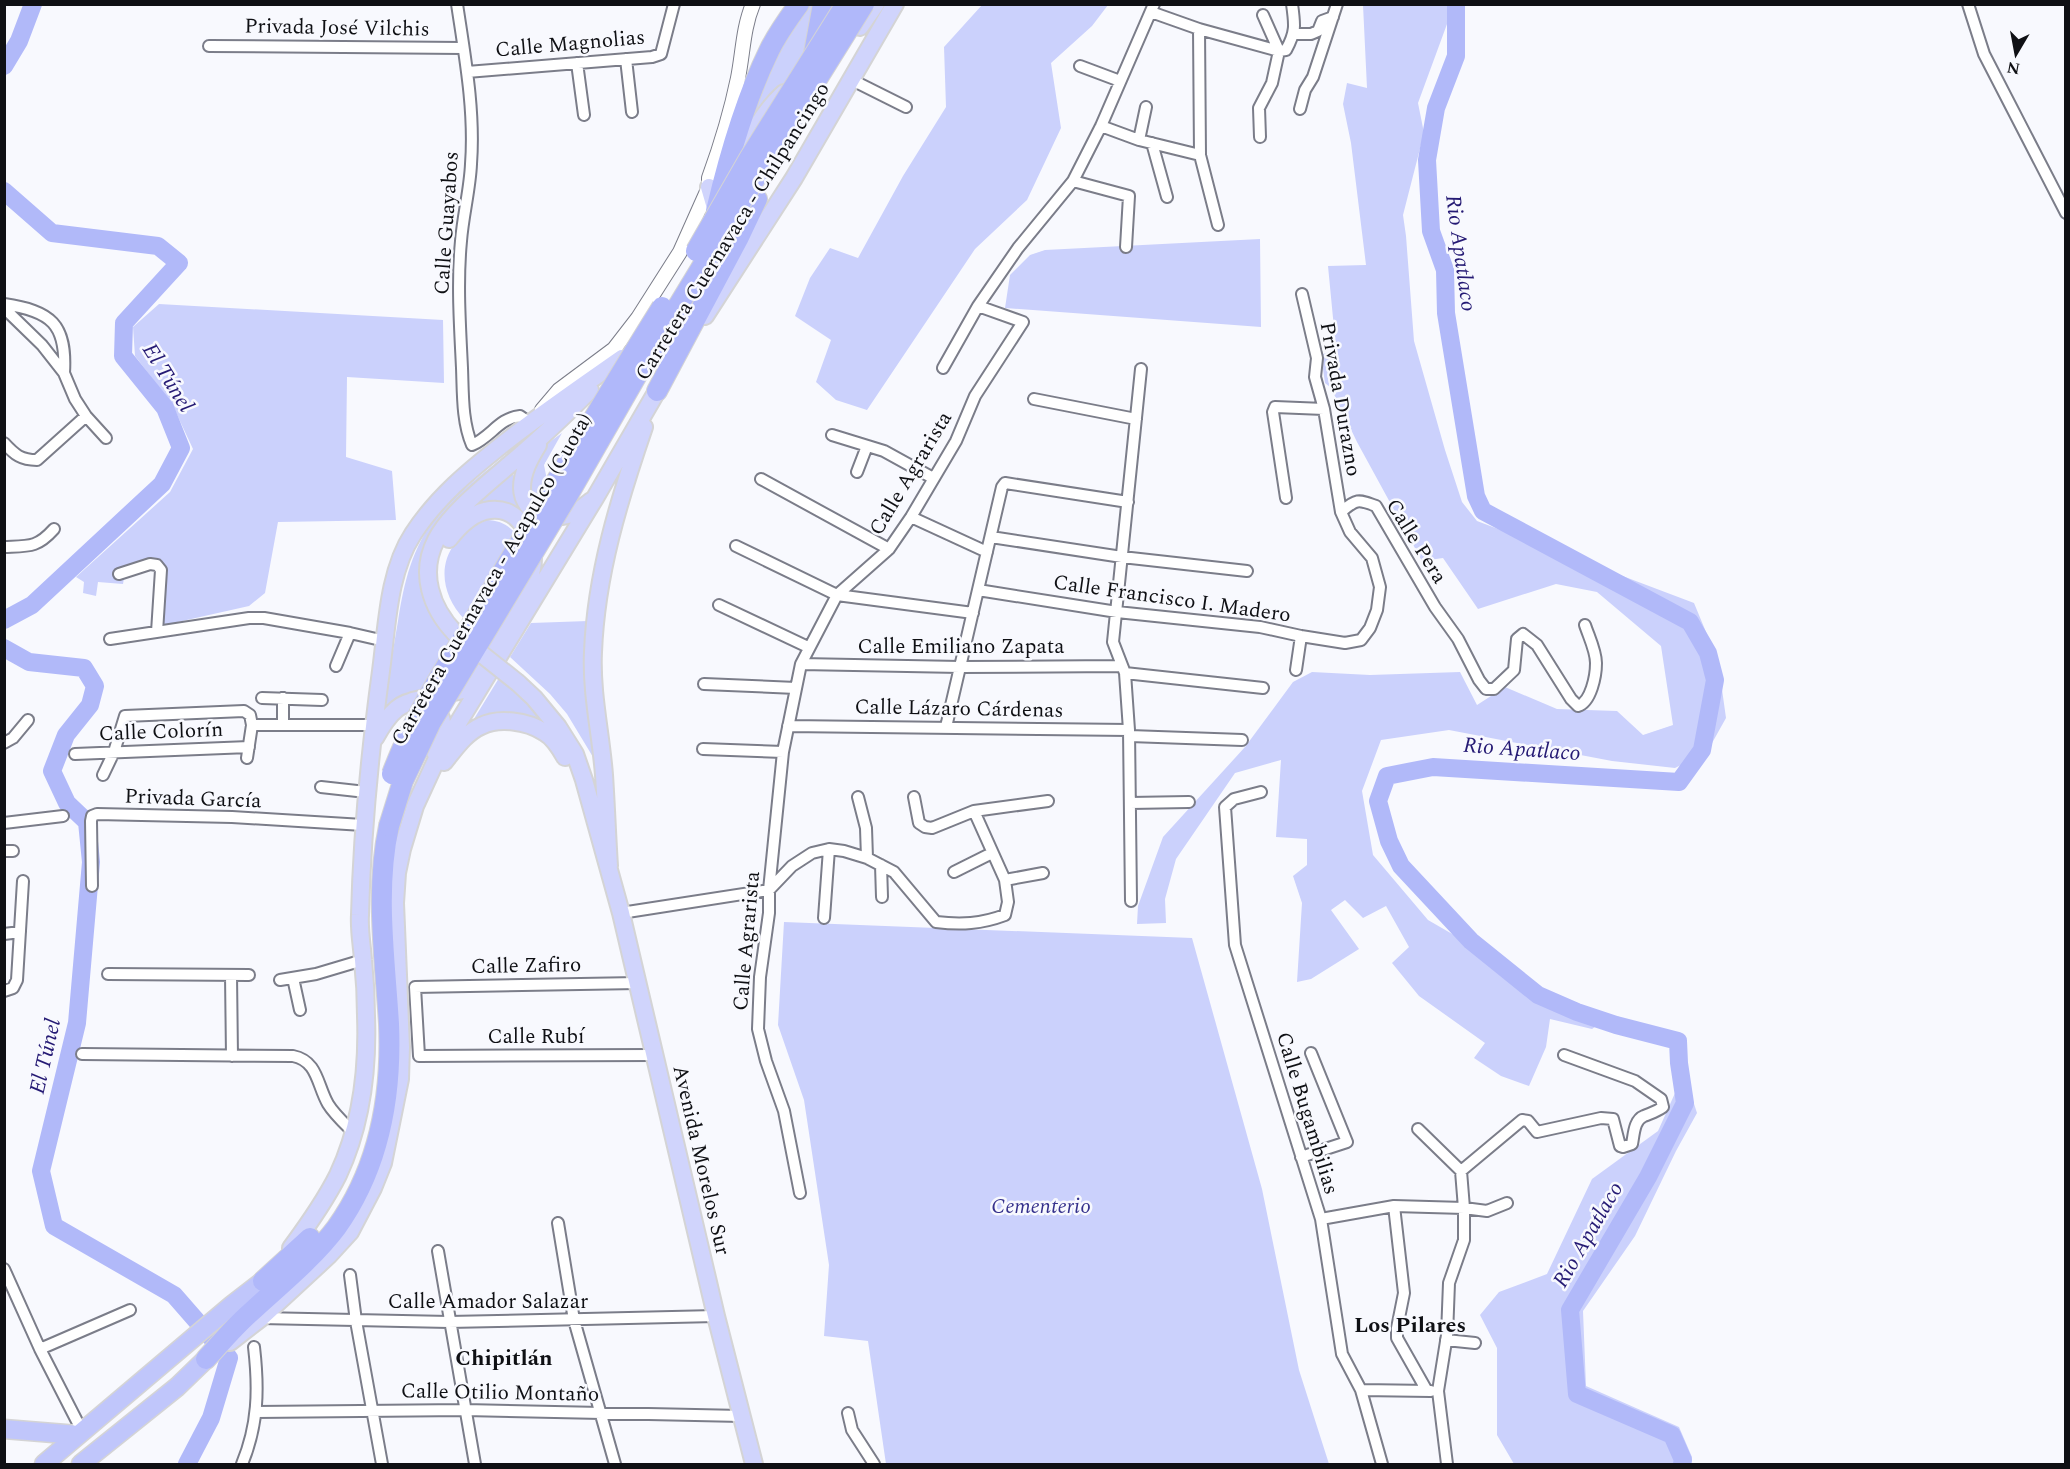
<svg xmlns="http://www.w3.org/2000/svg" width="2070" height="1469" viewBox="0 0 2070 1469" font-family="Spectral,serif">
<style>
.green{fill:#cbd1fc}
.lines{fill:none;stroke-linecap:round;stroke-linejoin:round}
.river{stroke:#b1b9f9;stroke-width:18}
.minor-casing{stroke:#7b7d89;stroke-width:14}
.tertiary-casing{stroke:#7b7d89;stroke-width:16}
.primary-casing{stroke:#d4d4d5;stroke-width:20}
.trunk-casing{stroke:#d4d4d5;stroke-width:21}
.motorway-casing{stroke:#d4d4d5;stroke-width:22}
.minor{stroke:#fff;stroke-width:10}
.tertiary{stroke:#fff;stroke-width:14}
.primary{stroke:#d0d4fc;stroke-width:16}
.trunk{stroke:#c0c6fb;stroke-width:18}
.motorway{stroke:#b0b8fa;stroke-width:20}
.primary-bridge-casing{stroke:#d4d4d5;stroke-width:20;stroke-linecap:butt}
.motorway-bridge-casing{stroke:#d4d4d5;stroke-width:22;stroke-linecap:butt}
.primary-bridge{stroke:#d0d4fc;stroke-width:16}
.motorway-bridge{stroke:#b0b8fa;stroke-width:20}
.labels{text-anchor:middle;stroke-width:5;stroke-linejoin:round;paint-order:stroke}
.street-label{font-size:21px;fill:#0f1014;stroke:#f8f9fe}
.park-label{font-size:21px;font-style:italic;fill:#35318c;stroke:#f8f9fe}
.water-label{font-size:22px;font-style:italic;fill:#251a74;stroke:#f8f9fe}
.neighbourhood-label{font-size:22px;font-weight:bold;fill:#0f1014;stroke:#f8f9fe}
</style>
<rect width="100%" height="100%" fill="#f8f9fe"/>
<path class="green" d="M 808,5 L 817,5 L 805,65 L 740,143 L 775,54 Z
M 982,5 L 1108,5 L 1092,26 L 1051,63 L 1061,128 L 1027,200 L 975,249 L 867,410 L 836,400 L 816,382 L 831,340 L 795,316 L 810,278 L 830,248 L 858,258 L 903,176 L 946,107 L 944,47 Z
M 1363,5 L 1454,5 L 1418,103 L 1424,133 L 1403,215 L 1406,236 L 1414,341 L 1445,450 L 1462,502 L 1477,521 L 1694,603 L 1718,661 L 1726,718 L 1707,752 L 1675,768 L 1612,761 L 1449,730 L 1381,740 L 1362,791 L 1373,855 L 1428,920 L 1473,946 L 1588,1019 L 1599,1024 L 1592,1029 L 1550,1019 L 1546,1047 L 1529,1086 L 1501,1076 L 1474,1058 L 1485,1043 L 1419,996 L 1392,963 L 1409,947 L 1386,906 L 1363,918 L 1345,900 L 1331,910 L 1359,949 L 1311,979 L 1297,982 L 1302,903 L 1293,876 L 1307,865 L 1307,839 L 1276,837 L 1281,760 L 1235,773 L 1176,859 L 1165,899 L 1166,923 L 1137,924 L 1138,906 L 1163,837 L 1245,747 L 1293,682 L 1312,672 L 1370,675 L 1460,672 L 1477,705 L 1505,687 L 1557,709 L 1617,711 L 1643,735 L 1673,725 L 1661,646 L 1597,592 L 1556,584 L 1478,609 L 1443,558 L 1422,561 L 1357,442 L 1331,388 L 1325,383 L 1321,355 L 1336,349 L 1328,266 L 1366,265 L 1351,143 L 1343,104 L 1347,83 L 1367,88 Z
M 1260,239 L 1261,327 L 1005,308 L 1010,275 L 1030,255 L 1045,250 Z
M 159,304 L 443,320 L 444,383 L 347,377 L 346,457 L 392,471 L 396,520 L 278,522 L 265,593 L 249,606 L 160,626 L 166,572 L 126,567 L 123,584 L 98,582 L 96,596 L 83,593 L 84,582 L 76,577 L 170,492 L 193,449 L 172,404 L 135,356 L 133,327 Z
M 562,433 L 544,465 L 548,485 L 583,499 L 572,507 L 533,503 L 528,488 L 538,457 L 548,443 Z
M 510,451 L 513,456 L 441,523 L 423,591 L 426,603 L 433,617 L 455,642 L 432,686 L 399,698 L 385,708 C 388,679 393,650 398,621 C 404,583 412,546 438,515 C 458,491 486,472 510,451 Z
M 509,472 L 516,477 L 533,519 L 517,509 L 470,509 Z
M 487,520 C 503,521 510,526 520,539 L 465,620 C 431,584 440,539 487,520 Z
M 588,621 L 593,757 L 567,714 L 550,694 L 510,657 L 531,623 Z
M 499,678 L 520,695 L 554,731 L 469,727 Z
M 784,922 L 1192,938 L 1262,1189 L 1299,1370 L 1329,1464 L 886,1464 L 868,1341 L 824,1336 L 829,1265 L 804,1100 L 778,1025 Z
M 1684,1073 L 1697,1113 L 1676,1151 L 1635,1236 L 1583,1311 L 1586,1386 L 1679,1427 L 1692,1457 L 1691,1464 L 1514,1464 L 1497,1435 L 1497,1348 L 1480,1315 L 1499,1292 L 1547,1274 L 1592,1179 L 1658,1131 Z"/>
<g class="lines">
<path class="river" d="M 1456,4 L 1456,56 L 1436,108 L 1427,160 L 1431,231 L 1445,270 L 1446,313 L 1476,496 L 1483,511 L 1690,622 L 1708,653 L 1715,680 L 1702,750 L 1679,782 L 1433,767 L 1387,776 L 1378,801 L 1389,841 L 1401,866 L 1471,941 L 1538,995 L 1577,1012 L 1616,1025 L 1678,1041 L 1679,1063 L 1685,1103 L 1648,1177 L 1570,1310 L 1577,1394 L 1672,1435 L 1683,1460 L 1682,1464
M 4,66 L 19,41 L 33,4
M 4,191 L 52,233 L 158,246 L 179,263 L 124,323 L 123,356 L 165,408 L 181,448 L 162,484 L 32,605 L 4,620
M 4,648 L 29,662 L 84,668 L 95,686 L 90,705 L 66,735 L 52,771 L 67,803 L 87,822 L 91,862 L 77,1023 L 41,1171 L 54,1226 L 174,1295 L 229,1358 L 211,1418 L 187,1464"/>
<g class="minor-casing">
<path id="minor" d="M 457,4 C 465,57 475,111 471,164 C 470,189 463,215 461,241 C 457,283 460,326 462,368 C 463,393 462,422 472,445 C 491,437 499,418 520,416 L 530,423
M 1968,4 L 1984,54 L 2066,213
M 1151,12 L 1199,29 L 1279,51 L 1286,50 C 1296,32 1295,25 1292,4
M 1263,15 L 1279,51
M 1199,29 L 1200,155 L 1218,225
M 1294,34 L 1311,34 L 1318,31 L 1322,21 L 1333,17
M 209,46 L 463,48
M 626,59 L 632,112
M 577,63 L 584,115
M 1080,66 L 1120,81
M 467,72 L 652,57 L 661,54 L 674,4
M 852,80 L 906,107
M 1300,109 L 1305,90 L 1313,77 L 1337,4
M 1101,126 L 1139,140 L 1200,155
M 1260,137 L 1259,108 L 1272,83 L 1279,51
M 1139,140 L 1146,107
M 1152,143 L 1167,197
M 1073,181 L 1129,196 L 1126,247
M 4,304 C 51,311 67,324 64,373
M 4,308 L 42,345 L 64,373 L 75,399 L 86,416 L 106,438
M 943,368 L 978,306 L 1018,248 L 1073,181 L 1101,126 L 1154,4
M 1034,399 L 1136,419
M 832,435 L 884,451 L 933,478
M 4,443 C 15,455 21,460 37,460 L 86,416
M 857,472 L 867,446
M 761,479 L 889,549
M 1286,498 L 1273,412 L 1275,407 L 1324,409
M 1341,512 C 1356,499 1358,499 1376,506 L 1435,607 L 1458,639 L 1479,680 L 1486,689 L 1494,689 L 1514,670 L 1517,639 L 1523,634 L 1537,645 L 1571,699 L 1578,706 C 1591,702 1596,676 1596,663 C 1596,651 1589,637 1585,625
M 911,517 L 987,552
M 991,537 L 1122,557 L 1247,571
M 736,546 L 837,595 L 973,613
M 4,547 C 29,546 37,548 54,529
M 119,574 L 150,564 L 157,565 L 161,570 L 157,632
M 978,590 L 1117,612 L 1260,627 L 1301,636 L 1345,643 L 1361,640 L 1370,628 L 1377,610 L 1380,587 L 1372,558 L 1350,532 L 1341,512 L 1324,409 L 1315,377 L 1317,358 L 1302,294
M 719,605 L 808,647
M 110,639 L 249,618 L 264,618 L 350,633 L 385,641
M 801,664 L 960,667 L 1121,666
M 336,666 L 350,633
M 1296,670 L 1301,636
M 1125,673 L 1263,688
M 704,684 L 796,688
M 262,698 L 322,700
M 283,698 L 283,723
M 252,725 L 374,725
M 788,726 L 1129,730
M 946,727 L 1002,487 L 1005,483 L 1128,502
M 1130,736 L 1242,740
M 4,743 L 13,738 L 28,720
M 703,749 L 783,752
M 75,754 L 249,747
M 103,775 L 114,752 L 125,716 L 244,711 L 250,715 L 252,725 L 247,758
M 321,787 L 366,792
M 1261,792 L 1234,799 L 1225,807 L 1235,945 L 1321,1219 L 1342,1354 L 1361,1390 L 1382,1464
M 858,797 L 866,828 L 867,858
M 914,797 L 919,823 L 925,827 L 932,828 L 974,811 L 1048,801
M 1130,803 L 1189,802
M 4,823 L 63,816
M 4,851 L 13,851
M 881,865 L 882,897
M 954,872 L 992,853
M 1005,880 L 1043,873
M 92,886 L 91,821 L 92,816 L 97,814 L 232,817 L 363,825
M 1131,901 L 1129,730 L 1125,673 L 1113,642 L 1141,369
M 621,913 L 769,890 L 792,866 L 812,853 L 829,849 L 844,851 L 867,858 L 894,872 L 936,922 C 961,925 981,924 1005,915 L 1008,902 L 1005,880 L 974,811
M 824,918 L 829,849
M 4,934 L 20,932
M 108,974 L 249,975
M 231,975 L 232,1056
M 293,978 L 300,1010
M 280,980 L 316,974 L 363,960
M 638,983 L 415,987 L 419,1056 L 654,1055
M 4,991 L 13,988 L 17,980 L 23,881
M 82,1054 L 293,1056 C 318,1061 317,1085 328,1104 C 334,1114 345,1124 354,1133
M 1418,1129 L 1461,1171 L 1464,1208 L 1464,1240 L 1449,1283 L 1447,1335 L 1438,1391 L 1447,1464
M 1301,1157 L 1347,1142 L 1311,1053
M 1461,1171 L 1522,1120 L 1528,1121 L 1537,1132 L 1601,1118 L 1613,1119 L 1620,1146 L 1623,1147 L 1632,1144 C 1634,1134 1634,1120 1644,1116 C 1651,1113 1656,1112 1663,1107 L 1661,1099 L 1635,1081 L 1564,1055
M 800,1193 L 784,1111 L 766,1061 L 758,1029 L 760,977 L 769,913 L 769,890 L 783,752 L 801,664 L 837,595 L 889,549 L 911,517 L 956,441 L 975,396 L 1023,322 L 978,306
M 1394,1206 L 1404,1293 L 1397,1328 L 1397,1338 L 1427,1391
M 1321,1219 L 1394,1206 L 1464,1208 L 1487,1211 L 1507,1203
M 558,1223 L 574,1320 L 615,1464
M 438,1251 L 475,1464
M 4,1269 L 40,1349 L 82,1431
M 350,1275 L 356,1321 L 382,1464
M 261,1318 L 449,1322 L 716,1316
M 1446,1340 L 1475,1343
M 40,1349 L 130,1310
M 1361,1390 L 1431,1391
M 256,1412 L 465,1410 L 742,1416
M 848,1413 L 852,1430 L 874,1464
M 242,1464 C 258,1425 259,1390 254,1347"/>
</g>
<g class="tertiary-casing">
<path id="tertiary" d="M 542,410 L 559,390 L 614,349 L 638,318 L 680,252 L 709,187 L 709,178 C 721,145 731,112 738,78 C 743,53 743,28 753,4"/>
</g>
<g class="primary-casing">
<path id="primary" d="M 860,27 L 876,4
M 738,164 C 750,137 762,113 784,93
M 709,187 L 716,211
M 705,316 L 794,178 L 895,4
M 538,445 C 530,458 522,472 522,488 C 523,516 554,522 576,512 C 581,509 586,505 591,501
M 449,539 C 459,526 473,512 490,510 C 522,506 537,543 532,569 C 528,593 506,622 494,644
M 455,633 C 431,608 419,573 436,540 C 450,512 492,480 516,459 C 542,437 566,414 590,390
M 518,683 L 534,698 L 558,727 L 575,754 L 584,780 L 621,913 L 716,1316 L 754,1464
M 412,701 L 463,690 L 470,684 L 480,669
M 375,738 C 386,718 403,692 429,705 C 435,708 442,716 442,723 C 442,732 437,743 434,751
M 444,762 C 454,750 465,733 481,726 C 499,717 527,721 544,732 C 553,737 560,748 565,757
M 609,866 C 607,835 606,805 604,775 C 601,734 591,694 593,652 C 596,574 619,500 644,427
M 291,1248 C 308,1225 325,1201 338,1175 C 361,1126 368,1070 366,1016 C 366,997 365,979 363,960 C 362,945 359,930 360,915 C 362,833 370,752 381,671 C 387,627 388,572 413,534 C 437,497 469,471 503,444 C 541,414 582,386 622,358
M 230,1342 L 261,1318 L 328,1256 L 350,1232 L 373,1188 L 383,1163 L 400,1079 L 401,1047 L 395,903 L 397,873 L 402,849 L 415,806 L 438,756 L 595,498 L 657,391"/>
</g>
<g class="trunk-casing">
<path id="trunk" d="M 4,1429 L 78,1435
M 44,1464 L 232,1305 L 263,1281
M 81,1464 L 177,1387 L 206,1359"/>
</g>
<g class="motorway-casing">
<path id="motorway" d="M 814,53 L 823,4
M 716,211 C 728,160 746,98 769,51 C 777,34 788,19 799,4
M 657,391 L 739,237 L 757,199
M 263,1281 L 310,1238
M 206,1359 C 220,1344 234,1327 250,1313 C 279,1286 313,1259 337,1227 C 379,1168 392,1095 389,1024 C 385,958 375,891 389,826"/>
</g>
<use href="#minor" class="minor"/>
<use href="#tertiary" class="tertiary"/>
<use href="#primary" class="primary"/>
<use href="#trunk" class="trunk"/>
<use href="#motorway" class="motorway"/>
<g class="primary-bridge-casing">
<path id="primary-bridge" d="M 455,633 L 518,683"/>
</g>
<g class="motorway-bridge-casing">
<path id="motorway-bridge" d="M 696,251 L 750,157 L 846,4
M 392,774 C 415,712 453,656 487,599 C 544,501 602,403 662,307
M 389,826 L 403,781 L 431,722 L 568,495 L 649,354 L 766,161 L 864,4"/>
</g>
<use href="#primary-bridge" class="primary-bridge"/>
<use href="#motorway-bridge" class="motorway-bridge"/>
</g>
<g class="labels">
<g class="street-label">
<text transform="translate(337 27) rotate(1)" y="7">Privada José Vilchis</text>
<text transform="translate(570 43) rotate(-5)" y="7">Calle Magnolias</text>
<text transform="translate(446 223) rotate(-86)" y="7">Calle Guayabos</text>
<text transform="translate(732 231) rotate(-58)" y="7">Carretera Cuernavaca - Chilpancingo</text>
<text transform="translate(1341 399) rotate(80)" y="7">Privada Durazno</text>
<text transform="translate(910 473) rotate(-59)" y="7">Calle Agrarista</text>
<text transform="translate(1417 541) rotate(58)" y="7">Calle Pera</text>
<text transform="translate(491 579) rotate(-60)" y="7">Carretera Cuernavaca - Acapulco (Cuota)</text>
<text transform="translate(1172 598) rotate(8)" y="7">Calle Francisco I. Madero</text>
<text x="961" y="653">Calle Emiliano Zapata</text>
<text transform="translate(959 708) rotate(1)" y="7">Calle Lázaro Cárdenas</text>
<text transform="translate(161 731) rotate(-2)" y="7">Calle Colorín</text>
<text transform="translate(193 798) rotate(2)" y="7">Privada García</text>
<text transform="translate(746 941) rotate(-85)" y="7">Calle Agrarista</text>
<text transform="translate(526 965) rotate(-1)" y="7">Calle Zafiro</text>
<text x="536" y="1043">Calle Rubí</text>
<text transform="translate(1308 1113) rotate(73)" y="7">Calle Bugambilias</text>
<text transform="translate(702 1160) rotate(77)" y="7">Avenida Morelos Sur</text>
<text x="488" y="1308">Calle Amador Salazar</text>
<text transform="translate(500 1392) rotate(1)" y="7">Calle Otilio Montaño</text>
</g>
<g class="park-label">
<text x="1041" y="1213">Cementerio</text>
</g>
<g class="water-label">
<text transform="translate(1462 253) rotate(82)" y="8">Rio Apatlaco</text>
<text transform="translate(169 377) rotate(58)" y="8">El Túnel</text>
<text transform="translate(1522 748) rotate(4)" y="8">Rio Apatlaco</text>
<text transform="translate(44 1056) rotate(-77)" y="8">El Túnel</text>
<text transform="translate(1587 1234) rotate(-60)" y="8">Rio Apatlaco</text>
</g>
<g class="neighbourhood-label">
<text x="1410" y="1332">Los Pilares</text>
<text x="504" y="1365">Chipitlán</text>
</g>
</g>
<rect width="2070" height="1469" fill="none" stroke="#0f1014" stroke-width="12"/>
<g transform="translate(2016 54) rotate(190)" stroke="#f8f9fe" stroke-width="4.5" paint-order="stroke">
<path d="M0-4.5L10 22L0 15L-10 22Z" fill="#0f1014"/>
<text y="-9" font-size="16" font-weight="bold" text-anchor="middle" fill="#0f1014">N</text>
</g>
</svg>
